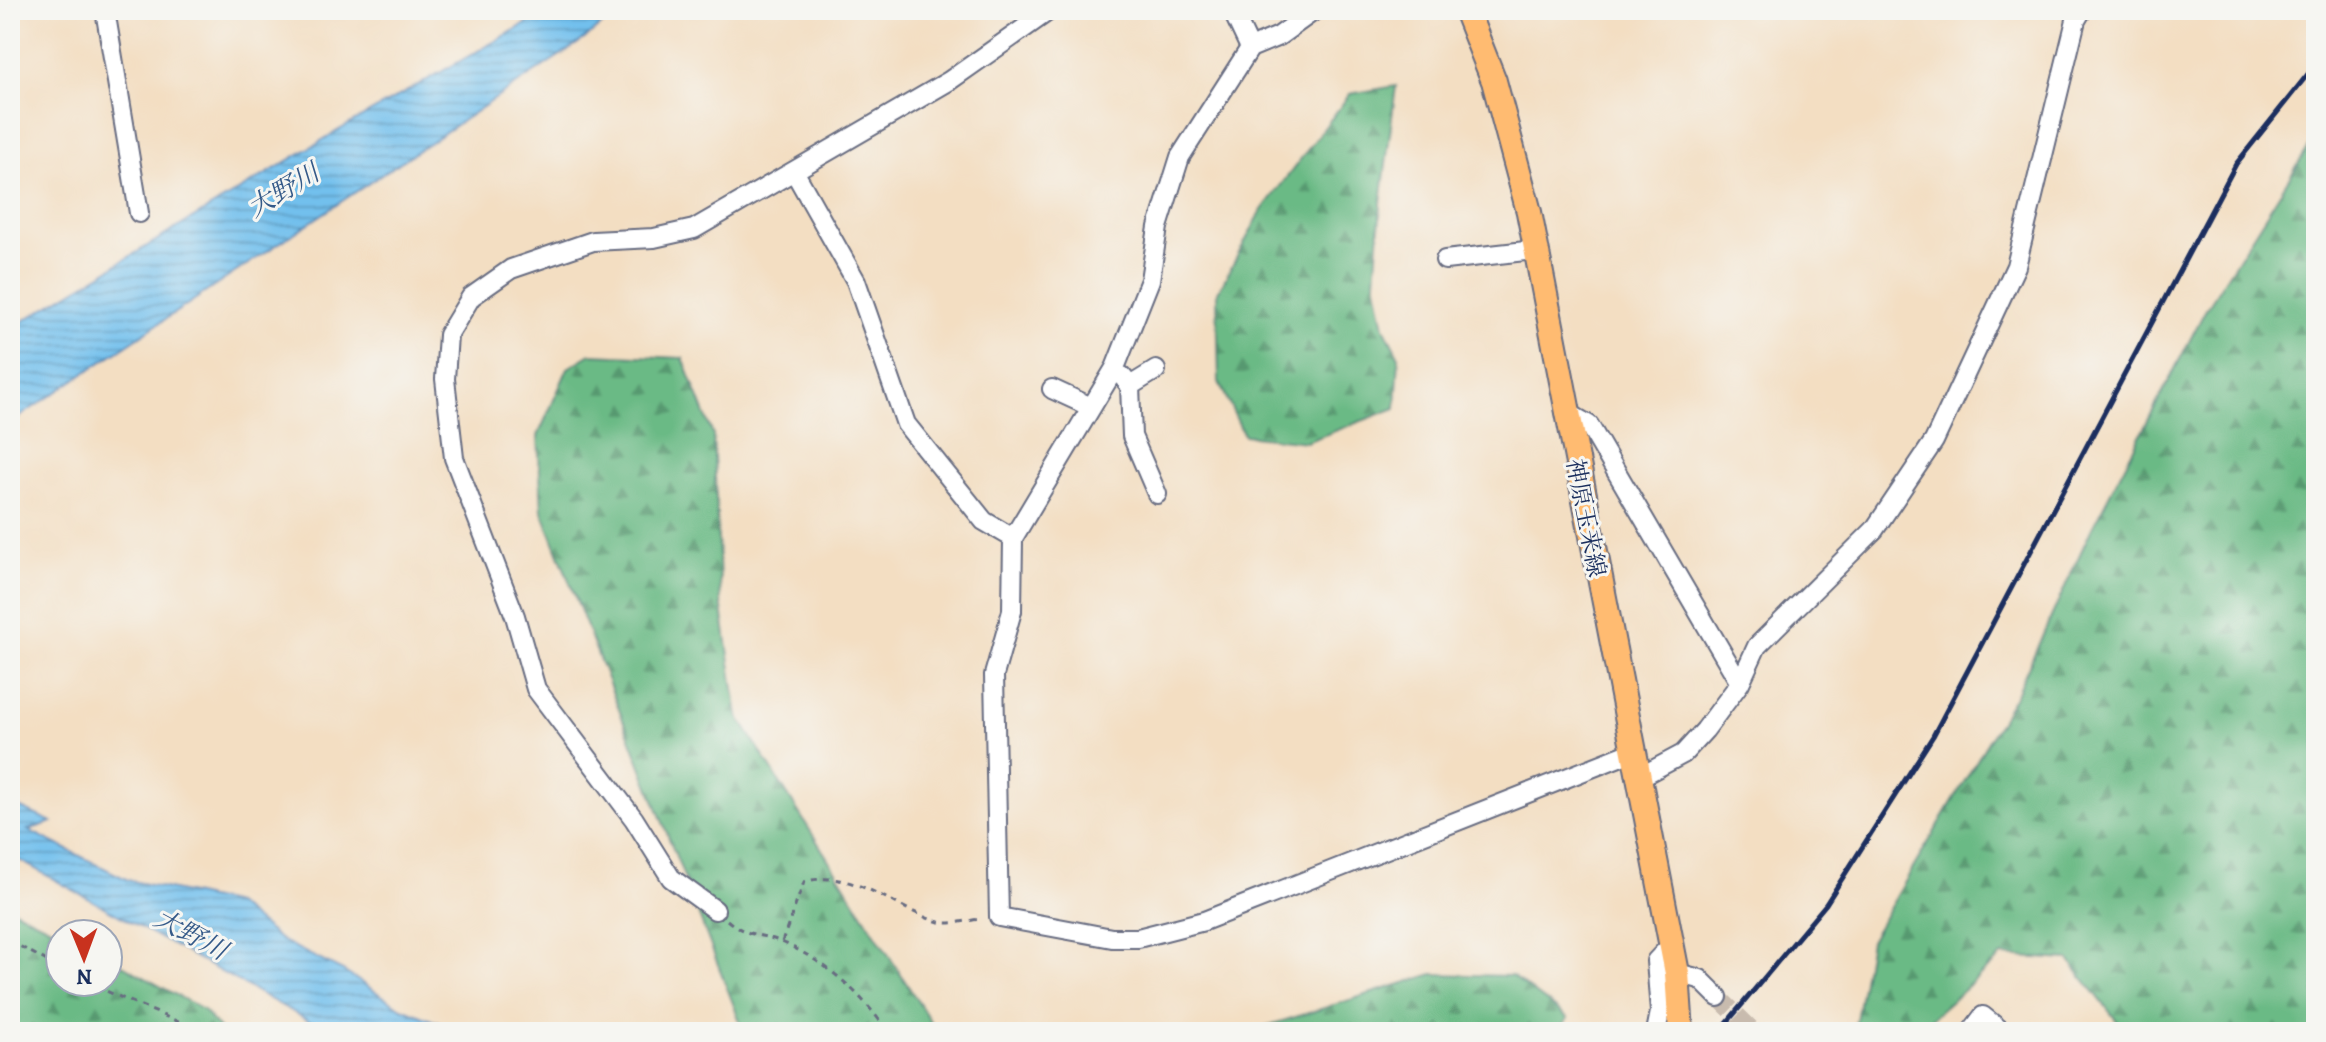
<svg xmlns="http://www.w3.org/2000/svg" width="2326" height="1042" viewBox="0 0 2326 1042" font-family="Alegreya,'Noto Serif JP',serif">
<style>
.forest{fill:url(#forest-firs);stroke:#427472;stroke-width:2}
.water{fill:url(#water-rules);stroke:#4678a6;stroke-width:2}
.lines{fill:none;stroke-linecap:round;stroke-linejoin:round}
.minor-tunnel{stroke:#c8bbae;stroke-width:18;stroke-dasharray:18 9;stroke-linecap:butt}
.minor-casing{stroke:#676c81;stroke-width:22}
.major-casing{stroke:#676c81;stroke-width:28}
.path{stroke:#676c81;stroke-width:3;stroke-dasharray:6 6;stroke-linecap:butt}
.minor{stroke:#fff;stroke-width:18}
.major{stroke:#ffbb71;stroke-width:24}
.rail{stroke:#1b2f5e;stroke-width:5}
.labels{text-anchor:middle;stroke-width:6;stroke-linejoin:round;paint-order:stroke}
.street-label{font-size:24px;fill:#1b2f5e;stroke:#f6f6f2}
.water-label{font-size:26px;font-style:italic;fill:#355a89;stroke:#f6f6f2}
</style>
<defs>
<pattern id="forest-firs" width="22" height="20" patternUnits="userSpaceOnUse" patternTransform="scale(2)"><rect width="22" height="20" fill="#6aba85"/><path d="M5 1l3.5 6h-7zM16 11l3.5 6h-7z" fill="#569870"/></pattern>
<pattern id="water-rules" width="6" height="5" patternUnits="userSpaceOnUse" patternTransform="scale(2)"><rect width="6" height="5" fill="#72c0ed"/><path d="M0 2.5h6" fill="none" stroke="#5d9cc3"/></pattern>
</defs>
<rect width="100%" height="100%" fill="#f6f6f2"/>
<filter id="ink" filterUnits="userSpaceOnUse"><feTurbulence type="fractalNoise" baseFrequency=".0125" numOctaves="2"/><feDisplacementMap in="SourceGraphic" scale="16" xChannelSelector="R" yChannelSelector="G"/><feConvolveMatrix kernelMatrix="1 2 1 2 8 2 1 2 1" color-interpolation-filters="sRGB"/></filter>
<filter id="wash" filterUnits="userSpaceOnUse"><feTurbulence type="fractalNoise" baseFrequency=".006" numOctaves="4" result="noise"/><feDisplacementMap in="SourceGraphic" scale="32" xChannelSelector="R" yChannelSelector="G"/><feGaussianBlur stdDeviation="1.8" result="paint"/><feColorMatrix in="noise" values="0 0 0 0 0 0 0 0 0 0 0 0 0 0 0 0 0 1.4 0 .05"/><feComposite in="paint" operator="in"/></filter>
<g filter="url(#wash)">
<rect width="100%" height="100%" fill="#f3dec2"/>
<path class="forest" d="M 1396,86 L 1381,203 L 1375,281 L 1384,327 L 1399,357 L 1396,408 L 1306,442 L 1244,435 L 1219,382 L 1217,294 L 1262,210 L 1350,94 Z
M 2316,136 L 2316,1032 L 2119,1032 L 2117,1021 L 2069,960 L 2002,956 L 1916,1032 L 1859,1032 L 1855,1026 L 1870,941 L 2015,696 L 2091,530 L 2205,311 Z
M 591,354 L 683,358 L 713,435 L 721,602 L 738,716 L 937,1032 L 751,1032 L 741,1024 L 542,511 L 538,436 L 568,368 Z
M 10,908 L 63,934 L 60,934 L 60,982 L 108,982 L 108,957 L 203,1010 L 222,1032 L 10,1032 Z
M 1433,974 L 1512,976 L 1568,1018 L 1558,1032 L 1232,1032 L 1257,1029 Z"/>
<path class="water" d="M 550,10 L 621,10 L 583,40 L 10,423 L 10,329 L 339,130 Z
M 10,803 L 52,822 L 28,830 L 128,880 L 235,904 L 282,941 L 343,971 L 402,1008 L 461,1032 L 329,1032 L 10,855 Z"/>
</g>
<g filter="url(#ink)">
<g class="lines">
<path class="minor-tunnel" d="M 1718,997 L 1754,1032"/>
<g class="minor-casing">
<path id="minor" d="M 105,10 L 139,213
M 1232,10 L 1250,48
M 794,171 L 856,281 L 906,424 L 984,521 L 1013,538 L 1012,611 L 994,675 L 999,917 L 1112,938 L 1138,938 L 1204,921 L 1632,752
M 1445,260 L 1535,250
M 1122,376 L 1130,386 L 1156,370
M 1130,386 L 1132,436 L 1157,494
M 1052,389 L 1091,407
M 1565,411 L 1589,425 L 1740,683
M 1013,538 L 1115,368 L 1150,280 L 1158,227 L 1180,157 L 1250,48 L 1279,36 L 1315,10
M 1638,778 L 1683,754 L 1705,730 L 1740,683 L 1757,646 L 1874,530 L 1934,441 L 2016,266 L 2076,20 L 2082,10
M 715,910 L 671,878 L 634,819 L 536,689 L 515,616 L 454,458 L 445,379 L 448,335 L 471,297 L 511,269 L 593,241 L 654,238 L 694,229 L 949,81 L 1050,10
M 1677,973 L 1700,979 L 1718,997
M 1656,1032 L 1660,1012 L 1656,961 L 1671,945
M 1971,1032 L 1983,1016 L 2003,1032"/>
</g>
<g class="major-casing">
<path id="major" d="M 1466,10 L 1494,81 L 1529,212 L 1677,973 L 1681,1032"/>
</g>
<path class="path" d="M 727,920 C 748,938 762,933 784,943 C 829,964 860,992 888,1032
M 10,941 L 60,968
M 782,942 L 804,882 C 853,867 894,909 939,922 C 951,925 969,920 982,919
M 85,982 L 202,1032"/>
<use href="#minor" class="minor"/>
<use href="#major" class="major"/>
<path class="rail" d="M 1719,1032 L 1826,904 L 1933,736 L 2236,164 L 2316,64"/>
</g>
</g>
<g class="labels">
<g class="street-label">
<text transform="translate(1586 518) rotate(79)" y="8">神原玉来線</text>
</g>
<g class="water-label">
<text transform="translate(283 190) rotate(-31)" y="9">大野川</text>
<text transform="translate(191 934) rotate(28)" y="9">大野川</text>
</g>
</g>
<rect width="2326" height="1042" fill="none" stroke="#f6f6f2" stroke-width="40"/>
<g transform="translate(84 958) rotate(179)"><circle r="38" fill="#f6f6f2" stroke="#9ea6b7" stroke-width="2"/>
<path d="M0-6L14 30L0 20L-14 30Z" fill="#c8321e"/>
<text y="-12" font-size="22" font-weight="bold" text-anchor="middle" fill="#1b2f5e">N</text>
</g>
</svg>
